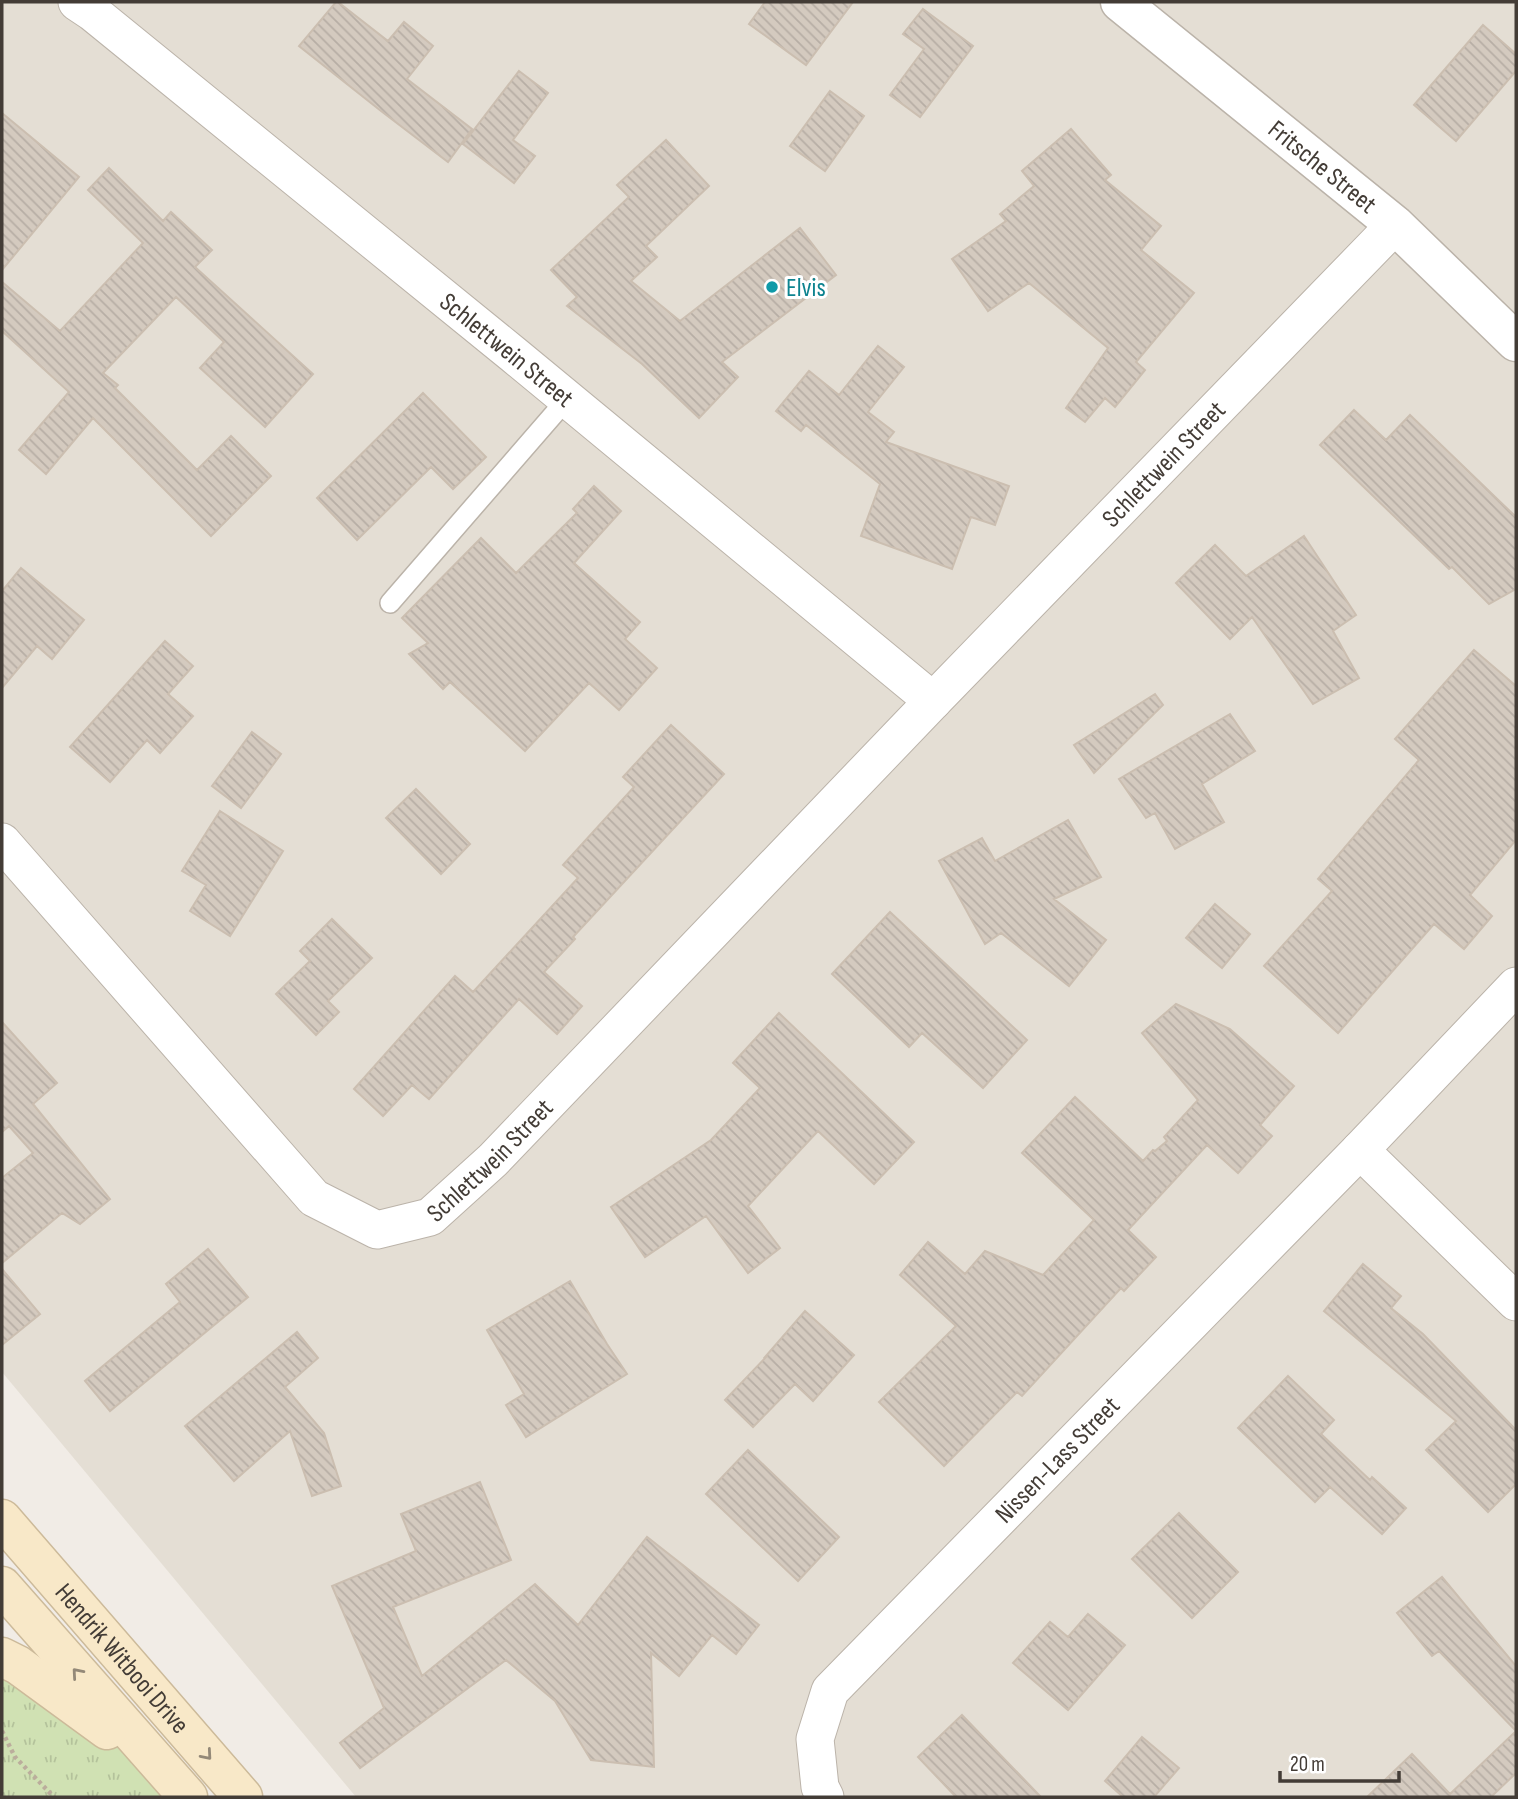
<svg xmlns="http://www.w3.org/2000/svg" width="1518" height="1799" viewBox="0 0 1518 1799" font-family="'Sofia Sans Condensed',sans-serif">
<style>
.residential{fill:#e4ded4}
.grass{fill:url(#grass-tufts)}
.building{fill:url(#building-back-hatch);stroke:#cbbeb0;stroke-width:2}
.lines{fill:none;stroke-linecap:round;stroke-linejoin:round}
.service-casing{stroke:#bbb3a9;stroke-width:22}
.minor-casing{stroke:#bbb3a9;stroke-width:39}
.tertiary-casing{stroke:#bbb3a9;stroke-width:41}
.secondary-casing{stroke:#ccba9a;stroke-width:41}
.path{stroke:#bbad9c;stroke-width:4.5;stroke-dasharray:3.5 3.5;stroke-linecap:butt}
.service{stroke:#fff;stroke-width:19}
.minor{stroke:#fff;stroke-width:37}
.tertiary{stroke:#fff;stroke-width:38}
.secondary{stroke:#f8e8c8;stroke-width:38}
.oneway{stroke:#948978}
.culture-dot{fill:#0f9aa8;stroke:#fff;stroke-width:2.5}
.labels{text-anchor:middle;stroke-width:6;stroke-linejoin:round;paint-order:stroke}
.street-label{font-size:26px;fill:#433c36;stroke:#fff}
.culture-label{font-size:26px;fill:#0d838f;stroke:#fff;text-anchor:start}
</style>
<defs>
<pattern id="grass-tufts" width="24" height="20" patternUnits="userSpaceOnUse" patternTransform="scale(1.75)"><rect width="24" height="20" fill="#d0e1b3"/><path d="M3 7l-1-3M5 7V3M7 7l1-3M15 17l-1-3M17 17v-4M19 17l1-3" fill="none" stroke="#b4c29b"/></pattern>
<pattern id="building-back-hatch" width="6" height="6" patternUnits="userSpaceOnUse" patternTransform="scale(1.75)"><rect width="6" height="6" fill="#d4cabf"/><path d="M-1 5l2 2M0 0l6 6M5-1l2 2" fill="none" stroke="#b7aea5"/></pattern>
</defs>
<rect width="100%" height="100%" fill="#f1ece6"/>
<path class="residential" d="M 2,2 L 1516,2 L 1516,1797 L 356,1797 L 2,1372 Z"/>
<path class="grass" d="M 2,1657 L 188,1797 L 2,1797 Z"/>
<path class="building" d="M 336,2 L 338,2 L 388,41 L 404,22 L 433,46 L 407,79 L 472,129 L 448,162 L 381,111 L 299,46 Z
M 765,2 L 853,2 L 806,65 L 749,24 Z
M 923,9 L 973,46 L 920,117 L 890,95 L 924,49 L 903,34 Z
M 1483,25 L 1516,54 L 1516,71 L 1456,141 L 1414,105 Z
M 519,71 L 548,93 L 513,140 L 535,156 L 514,183 L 463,144 Z
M 830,91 L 864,116 L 825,171 L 790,146 Z
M 2,113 L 79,177 L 2,270 Z
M 1071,129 L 1111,175 L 1105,180 L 1161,226 L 1141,250 L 1194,293 L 1136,362 L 1145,370 L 1115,407 L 1105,398 L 1085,422 L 1066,408 L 1108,348 L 1029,283 L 988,311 L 952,259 L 1006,221 L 1000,214 L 1034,186 L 1022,171 Z
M 666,140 L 709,186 L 646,246 L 657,257 L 631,281 L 680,321 L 800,228 L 836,275 L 722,362 L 738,377 L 699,418 L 642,364 L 567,306 L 577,297 L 551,270 L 629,197 L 617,185 Z
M 109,168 L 163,221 L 171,212 L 212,250 L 195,267 L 313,374 L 265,427 L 200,368 L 224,342 L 176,297 L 103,373 L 118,385 L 115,388 L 197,470 L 231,436 L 271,476 L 211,536 L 93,418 L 46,474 L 19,450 L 69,392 L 2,331 L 2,282 L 60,331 L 143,243 L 88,190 Z
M 878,346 L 904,367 L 868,412 L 894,432 L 886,442 L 1009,486 L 995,525 L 971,517 L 952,569 L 861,536 L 880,484 L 806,425 L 801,431 L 776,411 L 809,371 L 839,395 Z
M 423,393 L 486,457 L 453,489 L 431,467 L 357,540 L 317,498 Z
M 1354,410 L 1386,440 L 1410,415 L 1516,517 L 1516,589 L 1489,604 L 1452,567 L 1449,569 L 1320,445 Z
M 594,486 L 621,511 L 574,563 L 640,622 L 625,639 L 657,668 L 619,710 L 589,683 L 525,751 L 450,682 L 443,689 L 409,654 L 428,643 L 402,618 L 481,538 L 516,573 L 577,513 L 573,509 Z
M 1304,536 L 1356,615 L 1333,631 L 1359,678 L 1313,704 L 1252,617 L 1230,639 L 1176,583 L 1215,545 L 1246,576 Z
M 21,568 L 84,620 L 52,659 L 37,646 L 2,688 L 2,591 Z
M 165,641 L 193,666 L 168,694 L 193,716 L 160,753 L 147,740 L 110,782 L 70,747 Z
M 1474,650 L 1516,686 L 1516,840 L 1470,895 L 1492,916 L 1464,949 L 1434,924 L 1338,1033 L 1264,966 L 1332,891 L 1318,879 L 1419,760 L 1395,739 Z
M 1155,694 L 1163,705 L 1094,773 L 1074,745 Z
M 1230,714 L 1255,751 L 1202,784 L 1224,822 L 1175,849 L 1155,813 L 1146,818 L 1119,779 Z
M 671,725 L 724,774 L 573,937 L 575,939 L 544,972 L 582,1006 L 557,1034 L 519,999 L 429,1099 L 412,1085 L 383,1116 L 354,1089 L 455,976 L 473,992 L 578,878 L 563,865 L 634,787 L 623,777 Z
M 252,732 L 281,754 L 241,808 L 212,786 Z
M 416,789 L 470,844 L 441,874 L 386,818 Z
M 220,811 L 283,851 L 230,936 L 190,911 L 206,885 L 182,871 Z
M 1068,820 L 1101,877 L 1054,899 L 1106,940 L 1069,986 L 1001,933 L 985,944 L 939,861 L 982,838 L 995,861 Z
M 1215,904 L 1250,934 L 1222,968 L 1186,938 Z
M 890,912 L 1027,1040 L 983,1088 L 922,1033 L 909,1047 L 832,974 Z
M 332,919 L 372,958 L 328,1001 L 339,1012 L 316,1035 L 276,994 L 310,961 L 300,951 Z
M 1176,1004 L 1230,1029 L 1294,1086 L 1260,1125 L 1272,1136 L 1238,1173 L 1207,1145 L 1128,1230 L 1156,1257 L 1124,1291 L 1121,1288 L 1022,1396 L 1017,1392 L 944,1466 L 879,1402 L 956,1326 L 900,1275 L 928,1242 L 965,1274 L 985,1251 L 1043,1275 L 1094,1220 L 1022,1153 L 1075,1097 L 1143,1161 L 1153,1150 L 1155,1151 L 1167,1141 L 1164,1137 L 1198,1100 L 1142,1033 Z
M 779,1013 L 914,1142 L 874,1184 L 818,1131 L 748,1206 L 780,1248 L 748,1273 L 706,1216 L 645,1257 L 611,1207 L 711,1140 L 760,1088 L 733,1063 Z
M 2,1022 L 57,1083 L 33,1104 L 110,1199 L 80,1224 L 62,1213 L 2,1263 L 2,1178 L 33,1153 L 9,1126 L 2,1132 Z
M 208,1249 L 248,1297 L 110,1411 L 85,1381 L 180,1302 L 166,1284 Z
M 1363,1264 L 1401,1296 L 1391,1308 L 1423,1334 L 1516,1430 L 1516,1484 L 1488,1512 L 1426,1450 L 1456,1421 L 1324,1311 Z
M 2,1269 L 40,1314 L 2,1345 Z
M 570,1281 L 607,1344 L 627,1374 L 526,1437 L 506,1405 L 524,1394 L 487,1330 Z
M 805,1311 L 854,1355 L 813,1401 L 795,1384 L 753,1427 L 725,1400 L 766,1357 L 765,1357 Z
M 297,1332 L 318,1358 L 285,1387 L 324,1433 L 341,1486 L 312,1496 L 290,1431 L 234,1481 L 185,1426 Z
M 1288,1376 L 1334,1420 L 1321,1434 L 1370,1480 L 1372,1477 L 1406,1508 L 1382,1534 L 1330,1487 L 1315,1502 L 1238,1428 Z
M 748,1450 L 839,1537 L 798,1581 L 706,1494 Z
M 480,1482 L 511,1560 L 393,1607 L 422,1676 L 535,1584 L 578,1625 L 647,1537 L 759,1625 L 736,1654 L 712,1635 L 679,1676 L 651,1653 L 654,1767 L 591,1760 L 555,1701 L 506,1660 L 360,1768 L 340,1743 L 384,1708 L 332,1586 L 416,1551 L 401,1514 Z
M 1179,1513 L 1238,1572 L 1192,1618 L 1132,1559 Z
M 1442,1577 L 1516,1666 L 1516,1731 L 1439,1651 L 1432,1656 L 1397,1613 Z
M 1088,1614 L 1125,1645 L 1068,1710 L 1013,1663 L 1050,1622 L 1068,1637 Z
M 962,1715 L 1041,1797 L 956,1797 L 918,1757 Z
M 1516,1731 L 1516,1773 L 1491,1797 L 1367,1797 L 1412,1754 L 1450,1794 Z
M 1142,1737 L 1179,1768 L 1154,1797 L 1123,1797 L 1105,1781 Z"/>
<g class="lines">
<g class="service-casing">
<path id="service" d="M 390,603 L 567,399"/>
</g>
<g class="minor-casing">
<g id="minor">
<path id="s1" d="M 77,2 L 92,12 L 514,355 L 933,701"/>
<path id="s2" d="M 2,842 L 314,1198 L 377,1230 L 430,1217 L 493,1160 L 933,701 L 1395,225"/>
<path d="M 1360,1150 L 1516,1302"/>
<path id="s3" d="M 825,1797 L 820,1787 L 815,1739 L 830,1691 L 1360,1150 L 1516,986"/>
</g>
</g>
<g class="tertiary-casing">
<g id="tertiary">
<path id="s4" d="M 1120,2 L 1395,225 L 1516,342"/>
</g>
</g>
<g class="secondary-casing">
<g id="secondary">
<path id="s5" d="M 2,1519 L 243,1797"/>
<path d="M 2,1586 L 188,1797"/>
<path d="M 2,1657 L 18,1665 L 107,1730"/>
</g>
</g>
<path class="path" d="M 2,1731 L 15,1757 L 54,1797"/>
<use href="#service" class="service"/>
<use href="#minor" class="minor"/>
<use href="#tertiary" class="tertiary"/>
<use href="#secondary" class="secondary"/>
</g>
<defs><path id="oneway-chevron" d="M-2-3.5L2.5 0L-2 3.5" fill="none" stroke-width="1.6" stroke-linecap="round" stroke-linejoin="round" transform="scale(1.75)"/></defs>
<g class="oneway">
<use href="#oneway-chevron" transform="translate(77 1673) rotate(-131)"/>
<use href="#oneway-chevron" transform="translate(207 1755) rotate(49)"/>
</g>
<circle class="culture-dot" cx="772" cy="287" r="7"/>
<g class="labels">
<g class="street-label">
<text dy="9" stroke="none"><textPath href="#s4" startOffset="261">Fritsche Street</textPath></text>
<text dy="9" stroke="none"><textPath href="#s1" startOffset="553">Schlettwein Street</textPath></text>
<text dy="9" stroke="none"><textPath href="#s2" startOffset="1650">Schlettwein Street</textPath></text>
<text dy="9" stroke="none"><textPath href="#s2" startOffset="681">Schlettwein Street</textPath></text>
<text dy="9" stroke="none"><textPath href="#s3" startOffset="434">Nissen-Lass Street</textPath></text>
<text dy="9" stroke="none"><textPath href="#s5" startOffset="184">Hendrik Witbooi Drive</textPath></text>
</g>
<g class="culture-label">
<text x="786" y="296">Elvis</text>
</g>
</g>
<rect width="1518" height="1799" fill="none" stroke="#433c36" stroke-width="7"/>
<path d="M1280 1771v10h119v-10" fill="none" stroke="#433c36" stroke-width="3.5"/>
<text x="1290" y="1771" font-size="21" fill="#433c36" stroke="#ffffff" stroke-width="5" paint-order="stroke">20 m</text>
</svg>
